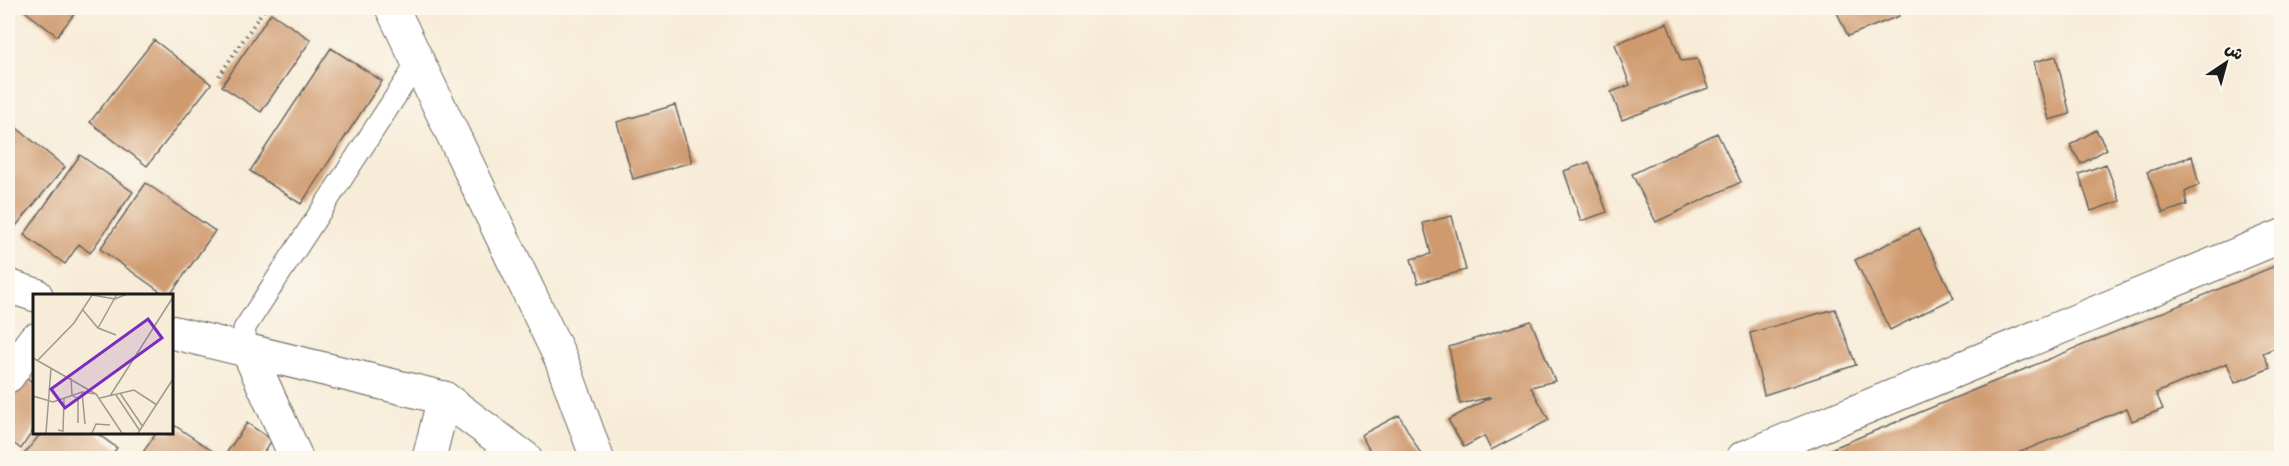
<svg xmlns="http://www.w3.org/2000/svg" width="2289" height="466" viewBox="0 0 2289 466" font-family="'Architects Daughter','Playpen Sans Arabic',sans-serif">
<style>
.building{fill:#cf9a6e}
.lines{fill:none;stroke-linecap:round;stroke-linejoin:round}
.lane-casing{stroke:#69655e;stroke-width:23}
.street-casing{stroke:#69655e;stroke-width:35}
.secondary-casing{stroke:#69655e;stroke-width:35}
.primary-casing{stroke:#69655e;stroke-width:35}
.path{stroke:#69655e;stroke-width:4;stroke-dasharray:1.5 4.5;stroke-linecap:butt}
.lane{stroke:#fff;stroke-width:21}
.street{stroke:#fff;stroke-width:33}
.secondary{stroke:#fff;stroke-width:33}
.primary{stroke:#fff;stroke-width:33}
.inset-road{fill:none;stroke:#9f998d;stroke-width:1.5}
.view{fill:#7b2cbf;fill-opacity:0.15;stroke:#7b2cbf;stroke-width:3}
.inset-edge{fill:none;stroke:#1c1c1c;stroke-width:3}
</style>
<rect width="100%" height="100%" fill="#fbf7ec"/>
<filter id="ink" filterUnits="userSpaceOnUse"><feTurbulence type="fractalNoise" baseFrequency=".0167" numOctaves="2"/><feDisplacementMap in="SourceGraphic" scale="12" xChannelSelector="R" yChannelSelector="G"/><feConvolveMatrix kernelMatrix="1 2 1 2 8 2 1 2 1" color-interpolation-filters="sRGB"/></filter>
<filter id="wash" filterUnits="userSpaceOnUse"><feTurbulence type="fractalNoise" baseFrequency=".008" numOctaves="4" result="noise"/><feDisplacementMap in="SourceGraphic" scale="24" xChannelSelector="R" yChannelSelector="G"/><feGaussianBlur stdDeviation="1.35" result="paint"/><feColorMatrix in="noise" values="0 0 0 0 0 0 0 0 0 0 0 0 0 0 0 0 0 1.4 0 .05"/><feComposite in="paint" operator="in"/></filter>
<g filter="url(#wash)">
<rect width="100%" height="100%" fill="#f7ecd8"/>
<g id="blocks">
<path class="building" d="M 21,8 L 79,8 L 57,36 Z
M 1835,8 L 1896,8 L 1899,16 L 1848,36 Z
M 271,13 L 311,40 L 261,112 L 222,86 Z
M 1667,23 L 1681,61 L 1697,59 L 1708,88 L 1622,120 L 1611,92 L 1630,85 L 1615,44 Z
M 154,40 L 211,84 L 147,166 L 90,122 Z
M 331,48 L 382,81 L 301,204 L 250,171 Z
M 2056,56 L 2070,114 L 2049,120 L 2034,62 Z
M 675,105 L 692,162 L 633,179 L 617,122 Z
M 8,121 L 65,167 L 11,232 L 8,230 Z
M 2096,130 L 2107,149 L 2081,164 L 2070,145 Z
M 1717,133 L 1741,182 L 1656,222 L 1632,174 Z
M 80,155 L 133,192 L 90,253 L 79,244 L 65,264 L 24,235 Z
M 2192,156 L 2199,185 L 2185,192 L 2187,205 L 2163,213 L 2147,172 Z
M 1589,162 L 1607,212 L 1581,221 L 1564,171 Z
M 2106,164 L 2120,201 L 2091,211 L 2079,174 Z
M 146,183 L 215,231 L 170,295 L 165,295 L 100,249 Z
M 1452,216 L 1466,270 L 1418,283 L 1411,259 L 1431,254 L 1423,223 Z
M 1919,228 L 1954,298 L 1890,330 L 1855,260 Z
M 2282,263 L 2282,345 L 2263,353 L 2270,368 L 2235,383 L 2227,363 L 2156,393 L 2163,409 L 2132,421 L 2127,408 L 2006,458 L 1809,458 Z
M 1835,309 L 1856,365 L 1764,395 L 1750,333 Z
M 1531,321 L 1555,381 L 1531,387 L 1549,420 L 1491,450 L 1484,436 L 1464,447 L 1448,420 L 1491,397 L 1460,404 L 1449,347 Z
M 15,370 L 34,383 L 34,429 L 21,449 L 8,439 L 8,381 Z
M 1399,415 L 1423,458 L 1380,458 L 1377,454 L 1373,456 L 1361,435 Z
M 171,423 L 223,458 L 139,458 L 157,432 L 171,432 Z
M 247,423 L 272,440 L 260,458 L 231,458 L 225,455 Z
M 42,432 L 95,432 L 117,448 L 109,458 L 21,458 Z"/>
</g>
</g>
<g filter="url(#ink)">
<use href="#blocks" fill-opacity="0" stroke="#69655e" stroke-width="1.5"/>
<g class="lines">
<g class="lane-casing">
<path id="lane" d="M 248,351 L 244,329 L 418,62"/>
</g>
<g class="street-casing">
<path id="street" d="M 248,351 L 295,455 L 293,458
M 8,376 L 34,340
M 429,458 L 444,398
M 1743,458 L 2282,236"/>
</g>
<g class="secondary-casing">
<path id="secondary" d="M 392,8 L 561,359 L 597,458"/>
</g>
<g class="primary-casing">
<path id="primary" d="M 8,286 L 36,295
M 171,332 L 444,398 L 525,458"/>
</g>
<path class="path" d="M 219,76 L 265,8"/>
<use href="#lane" class="lane"/>
<use href="#street" class="street"/>
<use href="#secondary" class="secondary"/>
<use href="#primary" class="primary"/>
</g>
</g>
<g transform="translate(33 294)">
<rect width="140" height="140" fill="#f7ecd8"/>
<path class="inset-road" d="M 49,15 L 65,34 L 83,41M 65,34 L 84,0M 0,64 L 63,100M 4,67 L 41,29 L 59,1 L 82,5 L 94,0M 38,84 L 39,101 L 45,105 L 45,129M 49,98 L 52,130M 87,99 L 110,133M 83,101 L 107,137M 0,102 L 20,108 L 49,98 L 63,100 L 89,139M 77,102 L 140,3M 67,104 L 101,96 L 124,111M 25,136 L 30,137 L 31,105M 13,139 L 18,74M 59,139 L 63,130 L 77,131M 105,139 L 140,85"/>
<path class="view" d="M 115,25 L 129,44 L 32,114 L 18,95 Z"/>
<rect width="140" height="140" class="inset-edge"/>
</g>
<rect width="2289" height="466" fill="none" stroke="#fbf7ec" stroke-width="30"/>
<g transform="translate(2226 63) rotate(36)" stroke="#fbf7ec" stroke-width="4.5" paint-order="stroke">
<path d="M0-4.5L10 22L0 15L-10 22Z" fill="#1c1c1c"/>
<text y="-9" font-size="16" font-weight="bold" text-anchor="middle" fill="#1c1c1c">ش</text>
</g>
</svg>
